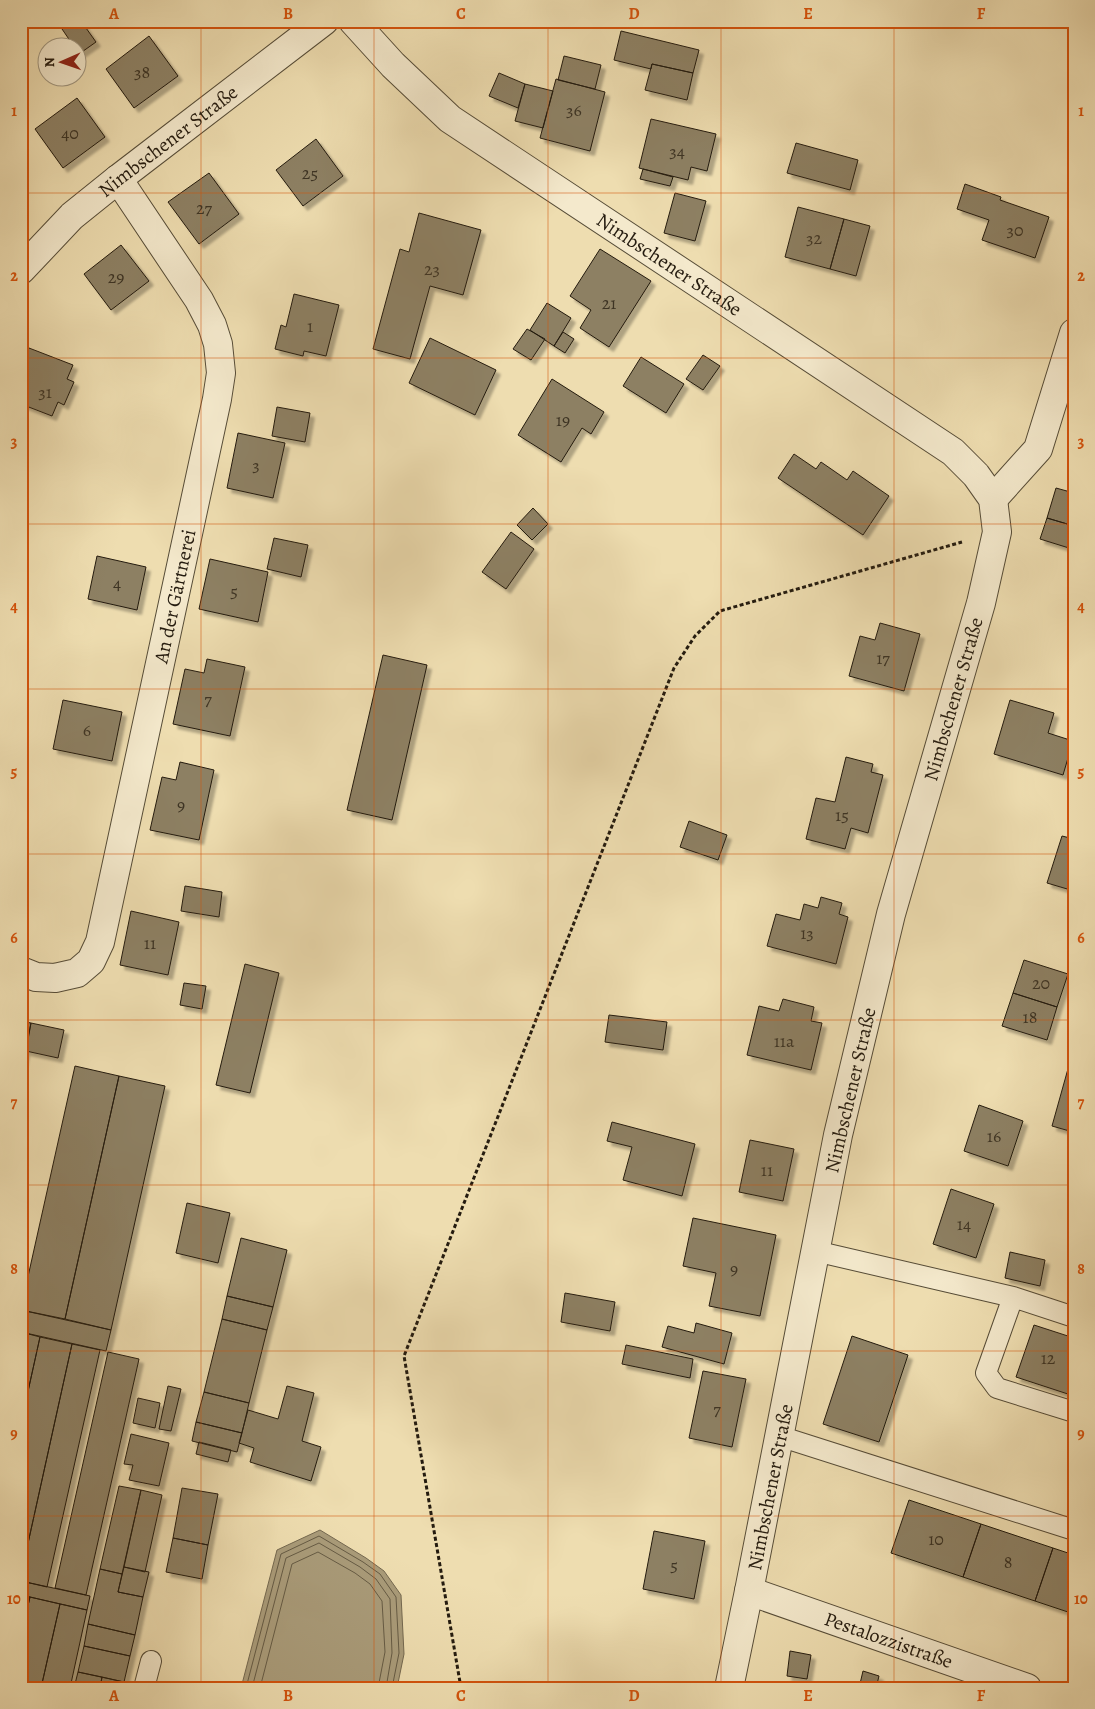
<svg xmlns="http://www.w3.org/2000/svg" width="1095" height="1709" viewBox="0 0 1095 1709" font-family="Alegreya,serif">
<style>
.water{fill:#a99b79;stroke:#74684f}
.lines{fill:none;stroke-linecap:round;stroke-linejoin:round}
.shore{stroke:#665b44;stroke-width:1}
.building{fill:#8d8063;stroke:#241b0f;filter:url(#shadow)}
.lane-casing{stroke:#564c37;stroke-width:22}
.street-casing{stroke:#564c37;stroke-width:30}
.path{stroke:#241b0f;stroke-width:3;stroke-dasharray:4 2.5;stroke-linecap:butt}
.lane{stroke:#f4e9cc;stroke-width:20}
.street{stroke:#f4e9cc;stroke-width:28}
.grid{fill:none;stroke:#d4530c;stroke-width:1;stroke-opacity:0.55}
.labels{text-anchor:middle;stroke-width:5;stroke-linejoin:round;paint-order:stroke}
.number-label{font-size:18px;fill:#3e3424}
.street-label{font-size:20px;fill:#241b0f;stroke:#f4e9cc}
.neatline{fill:none;stroke:#d4530c;stroke-width:2}
.grid-label{font-size:16px;text-anchor:middle;font-weight:bold;fill:#d4530c}
</style>
<defs>
<filter id="shadow"><feDropShadow dx="4.5" dy="4.5" stdDeviation="1" flood-color="#0004"/></filter>
</defs>
<rect width="100%" height="100%" fill="#eeddb0"/>
<filter id="stains"><feTurbulence type="fractalNoise" baseFrequency=".004" numOctaves="4"/><feColorMatrix values="0 0 0 0 .2 0 0 0 0 .09 0 0 0 0 .02 0 0 0 .5 -.17"/></filter>
<radialGradient id="worn" r=".72"><stop offset=".6" stop-color="#630" stop-opacity="0"/><stop offset="1" stop-color="#630" stop-opacity=".3"/></radialGradient>
<path class="water" d="M 320,1530 L 366,1558 L 384,1571 L 401,1595 L 404,1654 L 397,1688 L 241,1688 L 277,1550 Z"/>
<g class="lines">
<path class="shore" d="M 246,1688 L 281,1554 L 319,1536 L 363,1562 L 380,1574 L 396,1597 L 399,1653 L 392,1688
M 252,1688 L 286,1558 L 319,1543 L 360,1567 L 376,1579 L 390,1599 L 392,1653 L 386,1688
M 260,1688 L 292,1564 L 318,1552 L 355,1573 L 370,1584 L 382,1601 L 385,1652 L 378,1688"/>
</g>
<path class="building" d="M 72,21 L 81,21 L 96,42 L 79,54 L 78,48 L 75,48 L 62,29 Z
M 621,31 L 699,50 L 693,73 L 652,64 L 651,69 L 614,60 Z
M 149,36 L 178,76 L 134,108 L 106,69 Z
M 564,56 L 601,65 L 595,89 L 558,80 Z
M 652,64 L 693,73 L 687,100 L 645,90 Z
M 499,73 L 525,84 L 518,108 L 489,96 Z
M 556,79 L 605,92 L 590,151 L 540,138 Z
M 525,84 L 553,91 L 543,128 L 515,121 Z
M 77,98 L 105,137 L 63,168 L 35,129 Z
M 651,119 L 716,134 L 707,171 L 691,167 L 688,180 L 639,168 Z
M 316,139 L 343,176 L 303,206 L 276,170 Z
M 796,143 L 858,160 L 850,190 L 787,173 Z
M 643,169 L 673,177 L 670,186 L 640,179 Z
M 209,173 L 239,214 L 199,244 L 168,202 Z
M 965,184 L 1001,197 L 1000,200 L 1049,217 L 1035,258 L 982,240 L 989,220 L 957,209 Z
M 675,193 L 706,201 L 695,241 L 664,233 Z
M 798,207 L 844,219 L 830,269 L 785,257 Z
M 419,213 L 481,230 L 463,295 L 430,286 L 410,359 L 373,349 L 400,249 L 409,252 Z
M 844,219 L 870,226 L 856,276 L 830,269 Z
M 121,245 L 149,281 L 111,310 L 84,274 Z
M 600,249 L 651,281 L 609,347 L 580,328 L 591,310 L 570,296 Z
M 294,294 L 339,305 L 326,356 L 304,351 L 303,356 L 275,349 L 281,325 L 286,327 Z
M 547,303 L 571,318 L 554,346 L 530,330 Z
M 527,329 L 545,339 L 531,360 L 513,349 Z
M 563,332 L 574,339 L 565,353 L 554,346 Z
M 430,338 L 496,370 L 475,415 L 409,383 Z
M 29,348 L 73,365 L 67,379 L 74,382 L 64,405 L 58,402 L 52,416 L 21,404 L 21,363 L 22,361 L 24,362 Z
M 703,355 L 720,366 L 703,390 L 686,379 Z
M 641,357 L 684,384 L 666,413 L 623,386 Z
M 552,379 L 604,412 L 591,434 L 582,428 L 561,462 L 518,435 Z
M 277,407 L 310,413 L 305,442 L 272,436 Z
M 238,433 L 285,443 L 273,498 L 227,488 Z
M 794,454 L 816,469 L 821,462 L 847,480 L 853,471 L 889,496 L 863,535 L 778,478 Z
M 1056,488 L 1074,493 L 1074,526 L 1047,518 Z
M 533,508 L 548,524 L 532,540 L 517,525 Z
M 1047,518 L 1074,526 L 1074,532 L 1069,548 L 1040,539 Z
M 511,532 L 534,549 L 506,589 L 482,572 Z
M 274,538 L 308,545 L 301,577 L 267,569 Z
M 97,556 L 146,567 L 137,610 L 88,599 Z
M 210,559 L 268,572 L 258,622 L 199,609 Z
M 880,623 L 920,634 L 904,691 L 849,676 L 860,636 L 875,640 Z
M 383,655 L 427,665 L 392,820 L 347,810 Z
M 207,659 L 245,667 L 230,736 L 173,724 L 185,669 L 204,673 Z
M 63,700 L 122,712 L 112,761 L 53,749 Z
M 1010,700 L 1054,713 L 1048,733 L 1073,741 L 1063,775 L 994,754 Z
M 846,757 L 873,764 L 871,772 L 883,775 L 868,833 L 851,828 L 845,849 L 806,839 L 816,798 L 835,802 Z
M 180,762 L 214,770 L 199,840 L 150,830 L 162,777 L 176,780 Z
M 689,821 L 727,835 L 718,860 L 680,847 Z
M 1062,836 L 1074,839 L 1074,891 L 1047,883 Z
M 185,886 L 222,892 L 219,917 L 181,911 Z
M 821,897 L 842,903 L 839,914 L 848,917 L 836,964 L 767,946 L 776,914 L 800,920 L 804,904 L 818,908 Z
M 131,911 L 179,922 L 168,975 L 120,965 Z
M 1024,960 L 1068,974 L 1057,1007 L 1013,993 Z
M 245,964 L 279,973 L 250,1093 L 216,1085 Z
M 184,983 L 206,986 L 202,1009 L 180,1005 Z
M 1013,993 L 1057,1007 L 1047,1040 L 1002,1026 Z
M 783,999 L 814,1007 L 811,1021 L 822,1023 L 811,1070 L 747,1055 L 759,1006 L 779,1011 Z
M 609,1015 L 667,1022 L 663,1050 L 605,1042 Z
M 21,1021 L 31,1023 L 21,1070 Z
M 31,1023 L 64,1030 L 58,1058 L 26,1051 Z
M 1071,1058 L 1074,1059 L 1073,1132 L 1052,1126 Z
M 75,1066 L 119,1076 L 65,1319 L 21,1310 L 21,1308 Z
M 119,1076 L 165,1086 L 111,1330 L 65,1319 Z
M 979,1105 L 1023,1121 L 1008,1166 L 964,1151 Z
M 612,1122 L 695,1144 L 682,1196 L 623,1180 L 632,1147 L 607,1141 Z
M 750,1140 L 794,1149 L 783,1201 L 739,1192 Z
M 951,1189 L 994,1204 L 976,1258 L 933,1244 Z
M 187,1203 L 230,1213 L 218,1263 L 176,1253 Z
M 693,1218 L 776,1235 L 760,1316 L 709,1306 L 716,1273 L 683,1266 Z
M 241,1238 L 287,1250 L 273,1307 L 227,1296 Z
M 1010,1252 L 1045,1260 L 1040,1286 L 1005,1278 Z
M 565,1293 L 615,1302 L 610,1331 L 561,1322 Z
M 227,1296 L 273,1307 L 267,1330 L 222,1319 Z
M 21,1310 L 111,1330 L 106,1351 L 21,1332 Z
M 222,1319 L 267,1330 L 249,1403 L 204,1392 Z
M 696,1323 L 732,1333 L 724,1364 L 662,1347 L 668,1326 L 694,1333 Z
M 1034,1325 L 1074,1338 L 1074,1396 L 1016,1377 Z
M 21,1332 L 40,1337 L 21,1423 Z
M 852,1336 L 908,1355 L 879,1442 L 823,1424 Z
M 40,1337 L 72,1344 L 21,1575 L 21,1423 Z
M 72,1344 L 100,1350 L 47,1587 L 21,1581 L 21,1575 Z
M 626,1345 L 693,1359 L 690,1378 L 622,1364 Z
M 108,1352 L 139,1359 L 86,1595 L 55,1588 Z
M 703,1371 L 746,1379 L 732,1447 L 689,1438 Z
M 168,1386 L 181,1389 L 171,1431 L 159,1429 Z
M 287,1386 L 314,1393 L 302,1441 L 321,1447 L 311,1481 L 250,1462 L 254,1448 L 239,1443 L 248,1410 L 278,1419 Z
M 204,1392 L 249,1403 L 242,1433 L 196,1422 Z
M 138,1398 L 160,1403 L 155,1428 L 133,1423 Z
M 196,1422 L 242,1433 L 237,1452 L 192,1441 Z
M 131,1434 L 169,1443 L 159,1486 L 129,1480 L 133,1465 L 124,1464 Z
M 199,1442 L 231,1450 L 228,1462 L 196,1454 Z
M 119,1486 L 141,1490 L 122,1574 L 100,1569 Z
M 182,1488 L 218,1494 L 208,1545 L 173,1538 Z
M 141,1490 L 162,1495 L 145,1572 L 124,1567 Z
M 909,1500 L 981,1524 L 963,1577 L 891,1553 Z
M 981,1524 L 1053,1548 L 1035,1601 L 963,1577 Z
M 654,1531 L 705,1541 L 694,1599 L 643,1589 Z
M 173,1538 L 208,1545 L 202,1579 L 166,1572 Z
M 1053,1548 L 1074,1555 L 1074,1614 L 1035,1601 Z
M 124,1567 L 149,1572 L 143,1597 L 118,1592 Z
M 100,1569 L 122,1574 L 118,1592 L 143,1597 L 135,1635 L 88,1624 Z
M 21,1581 L 90,1596 L 87,1610 L 21,1595 Z
M 21,1595 L 30,1597 L 21,1636 Z
M 30,1597 L 60,1604 L 41,1688 L 21,1688 L 21,1636 Z
M 60,1604 L 87,1610 L 70,1688 L 41,1688 Z
M 88,1624 L 135,1635 L 130,1656 L 84,1646 Z
M 84,1646 L 130,1656 L 124,1682 L 78,1672 Z
M 790,1651 L 811,1655 L 807,1679 L 787,1676 Z
M 863,1671 L 879,1676 L 876,1688 L 859,1688 Z
M 78,1672 L 102,1677 L 100,1688 L 74,1688 Z
M 102,1677 L 124,1682 L 123,1688 L 100,1688 Z
M 771,1682 L 797,1688 L 769,1688 Z"/>
<g class="lines">
<g class="lane-casing">
<path id="lane" d="M 815,1251 L 1013,1297 L 1074,1317
M 1013,1297 L 986,1373 L 997,1388 L 1074,1412
M 779,1436 L 1074,1530
M 144,1688 L 151,1661"/>
</g>
<g class="street-casing">
<g id="street">
<path id="s1" d="M 353,21 L 393,65 L 450,119 L 953,452 L 976,475 L 993,499 L 997,532 L 981,603 L 891,914 L 838,1135 L 749,1591 L 729,1688"/>
<path id="s2" d="M 21,270 L 72,216 L 118,179 L 324,21"/>
<path d="M 993,499 L 1038,449 L 1074,333"/>
<path id="s3" d="M 21,971 L 36,977 L 55,978 L 77,973 L 91,961 L 100,942 L 217,399 L 221,373 L 218,344 L 212,325 L 199,300 L 118,179"/>
<path id="s4" d="M 749,1591 L 1027,1688"/>
</g>
</g>
<path class="path" d="M 461,1688 L 404,1356 L 674,668 L 695,636 L 720,611 L 962,542"/>
<use href="#lane" class="lane"/>
<use href="#street" class="street"/>
</g>
<path class="grid" d="M 201,21 L 201,1688M 374,21 L 374,1688M 548,21 L 548,1688M 721,21 L 721,1688M 894,21 L 894,1688M 21,193 L 1074,193M 21,358 L 1074,358M 21,524 L 1074,524M 21,689 L 1074,689M 21,854 L 1074,854M 21,1020 L 1074,1020M 21,1185 L 1074,1185M 21,1351 L 1074,1351M 21,1516 L 1074,1516"/>
<g class="labels">
<g class="number-label">
<text x="142" y="78">38</text>
<text x="574" y="116">36</text>
<text x="70" y="139">40</text>
<text x="677" y="157">34</text>
<text x="310" y="179">25</text>
<text x="204" y="214">27</text>
<text x="1015" y="236">30</text>
<text x="814" y="244">32</text>
<text x="432" y="275">23</text>
<text x="116" y="283">29</text>
<text x="609" y="309">21</text>
<text x="310" y="332">1</text>
<text x="45" y="398">31</text>
<text x="563" y="426">19</text>
<text x="256" y="471">3</text>
<text x="117" y="589">4</text>
<text x="234" y="597">5</text>
<text x="883" y="664">17</text>
<text x="208" y="705">7</text>
<text x="87" y="736">6</text>
<text x="181" y="811">9</text>
<text x="842" y="821">15</text>
<text x="807" y="939">13</text>
<text x="150" y="949">11</text>
<text x="1041" y="989">20</text>
<text x="1030" y="1023">18</text>
<text x="784" y="1047">11a</text>
<text x="994" y="1142">16</text>
<text x="767" y="1176">11</text>
<text x="964" y="1230">14</text>
<text x="734" y="1275">9</text>
<text x="1048" y="1364">12</text>
<text x="717" y="1415">7</text>
<text x="936" y="1545">10</text>
<text x="1008" y="1568">8</text>
<text x="674" y="1571">5</text>
</g>
<g class="street-label">
<text dy="7" stroke="none"><textPath href="#s2" startOffset="196">Nimbschener Straße</textPath></text>
<text dy="7" stroke="none"><textPath href="#s1" startOffset="401">Nimbschener Straße</textPath></text>
<text dy="7" stroke="none"><textPath href="#s3" startOffset="451">An der Gärtnerei</textPath></text>
<text transform="translate(953 699) rotate(-74)" y="7">Nimbschener Straße</text>
<text transform="translate(850 1090) rotate(-77)" y="7">Nimbschener Straße</text>
<text transform="translate(770 1487) rotate(-79)" y="7">Nimbschener Straße</text>
<text dy="7" stroke="none"><textPath href="#s4" startOffset="148">Pestalozzistraße</textPath></text>
</g>
</g>
<rect width="1095" height="1709" fill="none" stroke="#eeddb0" stroke-width="55"/>
<g transform="translate(62 62) rotate(268)"><circle r="24" fill="#f4e9cc" stroke="#a19780"/>
<path d="M0-4L9 19L0 12L-9 19Z" fill="#8f2418"/>
<text y="-8" font-size="14" font-weight="bold" text-anchor="middle" fill="#241b0f">N</text>
</g>
<rect x="28" y="28" width="1040" height="1654" class="neatline"/>
<g class="grid-label">
<text x="114" y="19">A</text>
<text x="288" y="19">B</text>
<text x="461" y="19">C</text>
<text x="634" y="19">D</text>
<text x="808" y="19">E</text>
<text x="981" y="19">F</text>
<text x="14" y="116">1</text>
<text x="1081" y="116">1</text>
<text x="14" y="281">2</text>
<text x="1081" y="281">2</text>
<text x="14" y="447">3</text>
<text x="1081" y="447">3</text>
<text x="14" y="612">4</text>
<text x="1081" y="612">4</text>
<text x="14" y="777">5</text>
<text x="1081" y="777">5</text>
<text x="14" y="943">6</text>
<text x="1081" y="943">6</text>
<text x="14" y="1108">7</text>
<text x="1081" y="1108">7</text>
<text x="14" y="1274">8</text>
<text x="1081" y="1274">8</text>
<text x="14" y="1439">9</text>
<text x="1081" y="1439">9</text>
<text x="14" y="1604">10</text>
<text x="1081" y="1604">10</text>
<text x="114" y="1701">A</text>
<text x="288" y="1701">B</text>
<text x="461" y="1701">C</text>
<text x="634" y="1701">D</text>
<text x="808" y="1701">E</text>
<text x="981" y="1701">F</text>
</g>
<rect width="100%" height="100%" filter="url(#stains)"/>
<rect width="100%" height="100%" fill="url(#worn)"/>
</svg>
